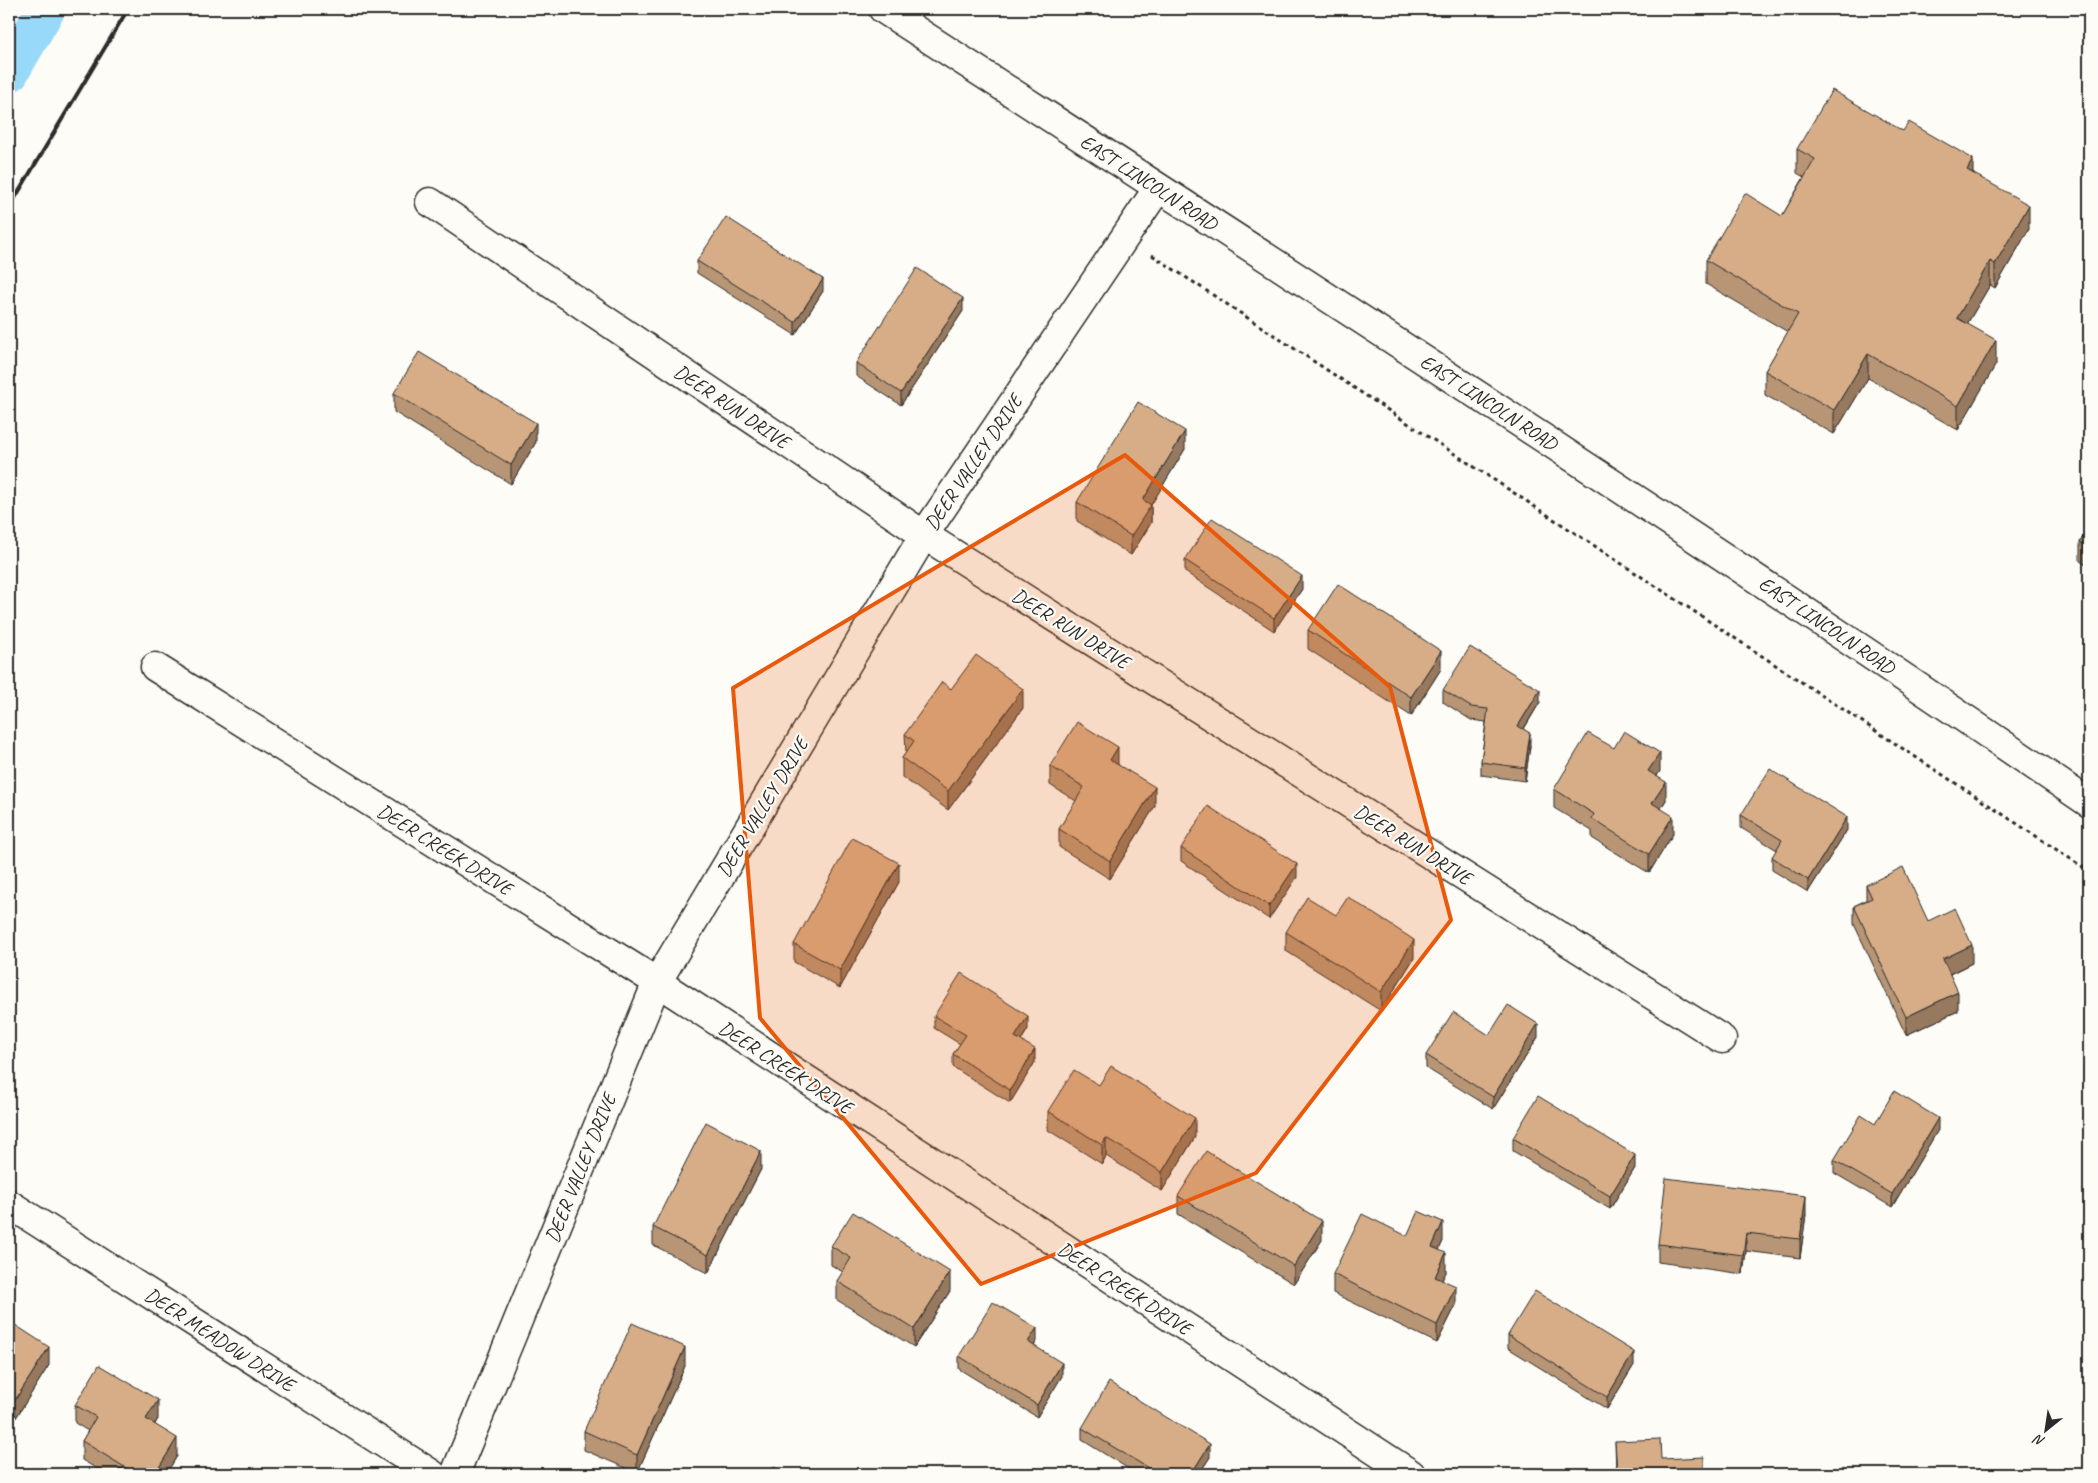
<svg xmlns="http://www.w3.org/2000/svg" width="2098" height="1483" viewBox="0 0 2098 1483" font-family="Caveat,sans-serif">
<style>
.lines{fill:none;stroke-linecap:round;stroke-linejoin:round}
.canal{stroke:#98d9f9;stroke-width:39}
.street-casing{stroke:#2b2b2b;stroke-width:31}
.secondary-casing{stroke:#2b2b2b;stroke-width:31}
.path{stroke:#2b2b2b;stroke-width:3;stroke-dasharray:4 4;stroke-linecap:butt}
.street{stroke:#fdfcf7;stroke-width:28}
.secondary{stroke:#fdfcf7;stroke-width:28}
.rail{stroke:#2b2b2b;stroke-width:4}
.wall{fill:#b89574;stroke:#2b2b2b}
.shaded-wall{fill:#96795e;stroke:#2b2b2b}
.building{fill:#d6ad87;stroke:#2b2b2b}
.marked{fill:#e8590c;fill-opacity:0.2;stroke:#e8590c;stroke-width:4;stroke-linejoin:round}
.labels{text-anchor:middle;stroke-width:4.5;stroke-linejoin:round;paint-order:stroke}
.street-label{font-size:20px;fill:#2b2b2b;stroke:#fdfcf7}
</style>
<rect width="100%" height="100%" fill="#fdfcf7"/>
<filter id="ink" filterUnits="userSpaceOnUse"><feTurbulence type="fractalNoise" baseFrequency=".02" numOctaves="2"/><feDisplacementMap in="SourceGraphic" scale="10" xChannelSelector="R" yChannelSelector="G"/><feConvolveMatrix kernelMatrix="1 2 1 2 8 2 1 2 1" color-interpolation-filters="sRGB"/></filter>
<g filter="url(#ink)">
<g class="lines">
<path class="canal" d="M 9,73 L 46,9"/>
<g class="street-casing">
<path id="street" d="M 430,202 L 924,535 L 1722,1039
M 155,667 L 657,982 L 1411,1474
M 9,1204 L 432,1474
M 455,1474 L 657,982 L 924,535 L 1158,188"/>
</g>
<g class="secondary-casing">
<path id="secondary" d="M 883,9 C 1287,271 1692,531 2089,803"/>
</g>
<path class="path" d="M 1152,255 L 2089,871"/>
<use href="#street" class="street"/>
<use href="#secondary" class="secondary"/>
<path class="rail" d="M 9,208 L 128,9"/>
</g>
<path class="wall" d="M 1797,149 L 1973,173 L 2029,229 L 1995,288 L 1990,285 L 1967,324 L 1996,364 L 1958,430 L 1868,378 L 1834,434 L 1765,395 L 1765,371 L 1788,332 L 1706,284 L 1706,260 L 1782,216 L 1804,177 L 1797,173 Z
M 697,261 L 823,291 L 795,335 L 697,273 Z
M 963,311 L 901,405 L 856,376 L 856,363 Z
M 394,393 L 536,442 L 511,484 L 394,412 Z
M 1185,449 L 1151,505 L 1151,523 L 1131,555 L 1077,521 L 1077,502 Z
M 2089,527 L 2089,566 L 2080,561 L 2080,542 Z
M 1185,560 L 1302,589 L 1274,631 L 1185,572 Z
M 1308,630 L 1441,669 L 1411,716 L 1308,649 Z
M 951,689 L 1023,708 L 948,810 L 902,777 L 902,758 L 906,753 L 905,734 Z
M 1443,690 L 1540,702 L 1524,729 L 1530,746 L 1525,781 L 1481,775 L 1481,762 L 1486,722 L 1471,720 L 1443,702 Z
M 1614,748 L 1660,771 L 1657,776 L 1666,800 L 1661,808 L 1673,834 L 1649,873 L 1592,838 L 1592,831 L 1554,808 L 1554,789 Z
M 1118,764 L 1155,806 L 1110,879 L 1059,847 L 1059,829 L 1076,801 L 1050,785 L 1050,766 Z
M 1741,815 L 1847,830 L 1808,892 L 1772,870 L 1772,857 L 1777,850 L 1741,828 Z
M 1181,848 L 1297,877 L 1269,919 L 1181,861 Z
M 899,882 L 840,988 L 794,962 L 794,944 Z
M 1866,885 L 1928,921 L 1972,963 L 1950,974 L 1958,1011 L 1906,1035 L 1854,924 L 1854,906 L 1866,900 Z
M 1336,915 L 1414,958 L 1381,1011 L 1286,951 L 1286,932 Z
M 934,1016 L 1028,1029 L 1021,1041 L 1035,1062 L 1010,1103 L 953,1067 L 953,1054 L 960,1044 L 934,1028 Z
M 1489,1035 L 1538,1037 L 1493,1109 L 1426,1068 L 1426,1055 Z
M 1099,1085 L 1195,1137 L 1162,1191 L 1106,1156 L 1102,1164 L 1048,1130 L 1048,1111 Z
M 1875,1124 L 1938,1130 L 1892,1207 L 1834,1173 L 1834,1160 Z
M 1513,1138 L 1635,1168 L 1610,1209 L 1513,1151 Z
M 761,1169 L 708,1273 L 653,1245 L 653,1227 Z
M 1178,1196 L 1322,1240 L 1294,1284 L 1178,1214 Z
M 1806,1214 L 1800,1258 L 1746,1251 L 1743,1274 L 1658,1262 L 1658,1244 Z
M 1407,1236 L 1443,1241 L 1439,1250 L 1446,1272 L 1442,1280 L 1456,1305 L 1437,1343 L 1333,1293 L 1333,1274 Z
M 831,1246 L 950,1291 L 914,1347 L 837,1300 L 837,1281 L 843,1272 L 831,1265 Z
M 9,1321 L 49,1365 L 12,1424 L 9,1422 Z
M 1508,1335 L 1634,1365 L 1607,1409 L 1508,1348 Z
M 1037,1341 L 1034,1346 L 1062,1376 L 1037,1417 L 959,1369 L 959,1356 Z
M 685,1366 L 637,1473 L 584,1450 L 584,1431 Z
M 75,1405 L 158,1419 L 155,1424 L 177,1456 L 166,1474 L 106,1474 L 82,1460 L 82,1441 L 88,1431 L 75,1423 Z
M 1082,1428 L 1210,1457 L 1199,1474 L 1137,1474 L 1082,1440 Z
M 1615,1441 L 1661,1459 L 1704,1474 L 1616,1474 Z"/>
<path class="shaded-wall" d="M 1973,159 L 1973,183 L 1967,170 Z
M 2029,205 L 2029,229 L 1995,288 L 1995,264 Z
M 1990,261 L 1990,285 L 1957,341 L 1957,318 Z
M 823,279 L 823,291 L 795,335 L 795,322 Z
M 963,298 L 963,311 L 901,405 L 901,393 Z
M 1996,340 L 1996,364 L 1958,430 L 1958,406 Z
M 1868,354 L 1868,378 L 1834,434 L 1834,410 Z
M 536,423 L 536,442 L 511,484 L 511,465 Z
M 1185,431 L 1185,449 L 1151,505 L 1151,523 L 1131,555 L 1131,536 L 1143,500 Z
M 1302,576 L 1302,589 L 1274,631 L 1274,618 Z
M 1441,651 L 1441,669 L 1411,716 L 1411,697 Z
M 1023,689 L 1023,708 L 948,810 L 948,791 Z
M 1540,690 L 1540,702 L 1518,738 L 1518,726 Z
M 1530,733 L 1530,746 L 1525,781 L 1525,768 Z
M 1118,747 L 1118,766 L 1110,760 Z
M 1660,753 L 1660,771 L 1648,789 L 1648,771 Z
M 1666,782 L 1666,800 L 1652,822 L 1652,803 Z
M 1155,787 L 1155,806 L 1110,879 L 1110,861 Z
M 1673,816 L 1673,834 L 1649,873 L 1649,854 Z
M 1847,817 L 1847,830 L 1808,892 L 1808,880 Z
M 899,863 L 899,882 L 840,988 L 840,970 Z
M 1297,864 L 1297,877 L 1269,919 L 1269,906 Z
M 1414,940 L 1414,958 L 1381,1011 L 1381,992 Z
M 1972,945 L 1972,963 L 1943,977 L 1943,959 Z
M 1958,992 L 1958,1011 L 1906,1035 L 1906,1017 Z
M 1028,1016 L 1028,1029 L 1015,1050 L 1015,1037 Z
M 1538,1024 L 1538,1037 L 1493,1109 L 1493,1097 Z
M 1035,1049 L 1035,1062 L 1010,1103 L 1010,1090 Z
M 1195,1118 L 1195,1137 L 1162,1191 L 1162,1172 Z
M 1938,1118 L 1938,1130 L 1892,1207 L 1892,1194 Z
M 1106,1138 L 1106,1156 L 1102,1164 L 1102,1145 Z
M 761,1151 L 761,1169 L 708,1273 L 708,1255 Z
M 1635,1155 L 1635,1168 L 1610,1209 L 1610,1196 Z
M 1806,1196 L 1806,1214 L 1800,1258 L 1800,1239 Z
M 1322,1221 L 1322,1240 L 1294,1284 L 1294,1266 Z
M 1443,1222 L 1443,1241 L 1432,1265 L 1432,1247 Z
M 1746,1233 L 1746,1251 L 1743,1274 L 1743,1255 Z
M 1446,1253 L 1446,1272 L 1435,1295 L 1435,1277 Z
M 950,1272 L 950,1291 L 914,1347 L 914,1329 Z
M 1456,1286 L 1456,1305 L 1437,1343 L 1437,1325 Z
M 1037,1328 L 1037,1341 L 1028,1355 L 1028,1342 Z
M 49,1347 L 49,1365 L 12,1424 L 12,1405 Z
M 685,1347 L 685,1366 L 637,1473 L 637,1455 Z
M 1634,1352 L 1634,1365 L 1607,1409 L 1607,1397 Z
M 1062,1363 L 1062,1376 L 1037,1417 L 1037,1405 Z
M 158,1400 L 158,1419 L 146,1437 L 146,1419 Z
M 177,1438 L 177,1456 L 166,1474 L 155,1474 Z
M 1210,1444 L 1210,1457 L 1199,1474 L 1191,1474 Z"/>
<path class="building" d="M 1832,90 L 1903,131 L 1909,122 L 1973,159 L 1967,170 L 2029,205 L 1995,264 L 1990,261 L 1957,318 L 1996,340 L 1958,406 L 1868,354 L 1834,410 L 1765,371 L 1798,314 L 1706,260 L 1745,193 L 1782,216 L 1815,159 L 1797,149 Z
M 726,217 L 823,279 L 795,322 L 697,261 Z
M 917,268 L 963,298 L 901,393 L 856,363 Z
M 419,352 L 536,423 L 511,465 L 394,393 Z
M 1138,402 L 1185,431 L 1143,500 L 1151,505 L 1131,536 L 1077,502 Z
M 1212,518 L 1302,576 L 1274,618 L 1185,560 Z
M 2089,527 L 2089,547 L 2080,542 Z
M 1338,584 L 1441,651 L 1411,697 L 1308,630 Z
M 1470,647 L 1540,690 L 1518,726 L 1530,733 L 1525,768 L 1481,762 L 1488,709 L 1471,707 L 1443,690 Z
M 976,655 L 1023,689 L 948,791 L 902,758 L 914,741 L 905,734 L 942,682 L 951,689 Z
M 1077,722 L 1118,747 L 1110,760 L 1155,787 L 1110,861 L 1059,829 L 1084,787 L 1050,766 Z
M 1624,731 L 1660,753 L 1648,771 L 1666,782 L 1652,803 L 1673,816 L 1649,854 L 1592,819 L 1594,814 L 1554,789 L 1588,733 L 1614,748 Z
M 1770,769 L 1847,817 L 1808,880 L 1772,857 L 1782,840 L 1741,815 Z
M 1208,806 L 1297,864 L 1269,906 L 1181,848 Z
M 852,838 L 899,863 L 840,970 L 794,944 Z
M 1903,867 L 1928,921 L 1955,908 L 1972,945 L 1943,959 L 1958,992 L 1906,1017 L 1854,906 L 1872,898 L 1866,885 Z
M 1307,897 L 1336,915 L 1348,897 L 1414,940 L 1381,992 L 1286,932 Z
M 961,973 L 1028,1016 L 1015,1037 L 1035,1049 L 1010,1090 L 953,1054 L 966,1035 L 934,1016 Z
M 1508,1005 L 1538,1024 L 1493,1097 L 1426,1055 L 1453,1012 L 1489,1035 Z
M 1111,1066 L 1195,1118 L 1162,1172 L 1106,1138 L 1102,1145 L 1048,1111 L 1074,1070 L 1099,1085 Z
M 1894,1091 L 1938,1118 L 1892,1194 L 1834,1160 L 1861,1115 L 1875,1124 Z
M 1538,1096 L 1635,1155 L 1610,1196 L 1513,1138 Z
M 706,1122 L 761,1151 L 708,1255 L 653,1227 Z
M 1206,1151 L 1322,1221 L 1294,1266 L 1178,1196 Z
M 1666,1178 L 1806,1196 L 1800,1239 L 1746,1233 L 1743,1255 L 1658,1244 Z
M 1418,1211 L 1443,1222 L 1432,1247 L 1446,1253 L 1435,1277 L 1456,1286 L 1437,1325 L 1333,1274 L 1362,1214 L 1407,1236 Z
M 853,1212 L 950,1272 L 914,1329 L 837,1281 L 851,1258 L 831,1246 Z
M 1535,1291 L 1634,1352 L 1607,1397 L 1508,1335 Z
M 993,1302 L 1037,1328 L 1028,1342 L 1062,1363 L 1037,1405 L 959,1356 Z
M 9,1321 L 49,1347 L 12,1405 L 9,1403 Z
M 632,1323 L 685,1347 L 637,1455 L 584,1431 Z
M 99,1365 L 158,1400 L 146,1419 L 177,1438 L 155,1474 L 136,1474 L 82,1441 L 96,1417 L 75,1405 Z
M 1109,1382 L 1210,1444 L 1191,1474 L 1158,1474 L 1082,1428 Z
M 1660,1439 L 1661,1459 L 1704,1457 L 1704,1474 L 1617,1474 L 1615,1441 Z
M 774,1467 L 786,1474 L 769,1474 Z
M 737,1471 L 743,1474 L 735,1474 Z"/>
</g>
<path class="marked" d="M 1125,455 L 1390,687 L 1451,920 L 1256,1173 L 981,1284 L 760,1018 L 733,688 Z"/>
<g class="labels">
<g class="street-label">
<text transform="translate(1149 182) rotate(33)" y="7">EAST LINCOLN ROAD</text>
<text transform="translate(1489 402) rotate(33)" y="7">EAST LINCOLN ROAD</text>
<text transform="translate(732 406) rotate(34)" y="7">DEER RUN DRIVE</text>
<text transform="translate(973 462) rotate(-56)" y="7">DEER VALLEY DRIVE</text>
<text transform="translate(1827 625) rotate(34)" y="7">EAST LINCOLN ROAD</text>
<text transform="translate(1071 628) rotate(32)" y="7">DEER RUN DRIVE</text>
<text transform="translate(762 807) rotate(-59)" y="7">DEER VALLEY DRIVE</text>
<text transform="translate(1413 844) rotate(32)" y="7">DEER RUN DRIVE</text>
<text transform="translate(445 849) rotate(32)" y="7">DEER CREEK DRIVE</text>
<text transform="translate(786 1067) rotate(33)" y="7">DEER CREEK DRIVE</text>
<text transform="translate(580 1168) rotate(-68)" y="7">DEER VALLEY DRIVE</text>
<text transform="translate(1125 1288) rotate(33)" y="7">DEER CREEK DRIVE</text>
<text transform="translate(220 1339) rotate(33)" y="7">DEER MEADOW DRIVE</text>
</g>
</g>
<rect width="2098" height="1483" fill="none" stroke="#fdfcf7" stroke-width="30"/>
<rect x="15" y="15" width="2068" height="1453" fill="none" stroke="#2b2b2b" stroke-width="2" filter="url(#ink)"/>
<g transform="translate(2046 1430) rotate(210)" stroke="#fdfcf7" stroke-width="4" paint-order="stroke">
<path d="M0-4L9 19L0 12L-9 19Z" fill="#2b2b2b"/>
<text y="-8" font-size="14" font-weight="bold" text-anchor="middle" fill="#2b2b2b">N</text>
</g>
</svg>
